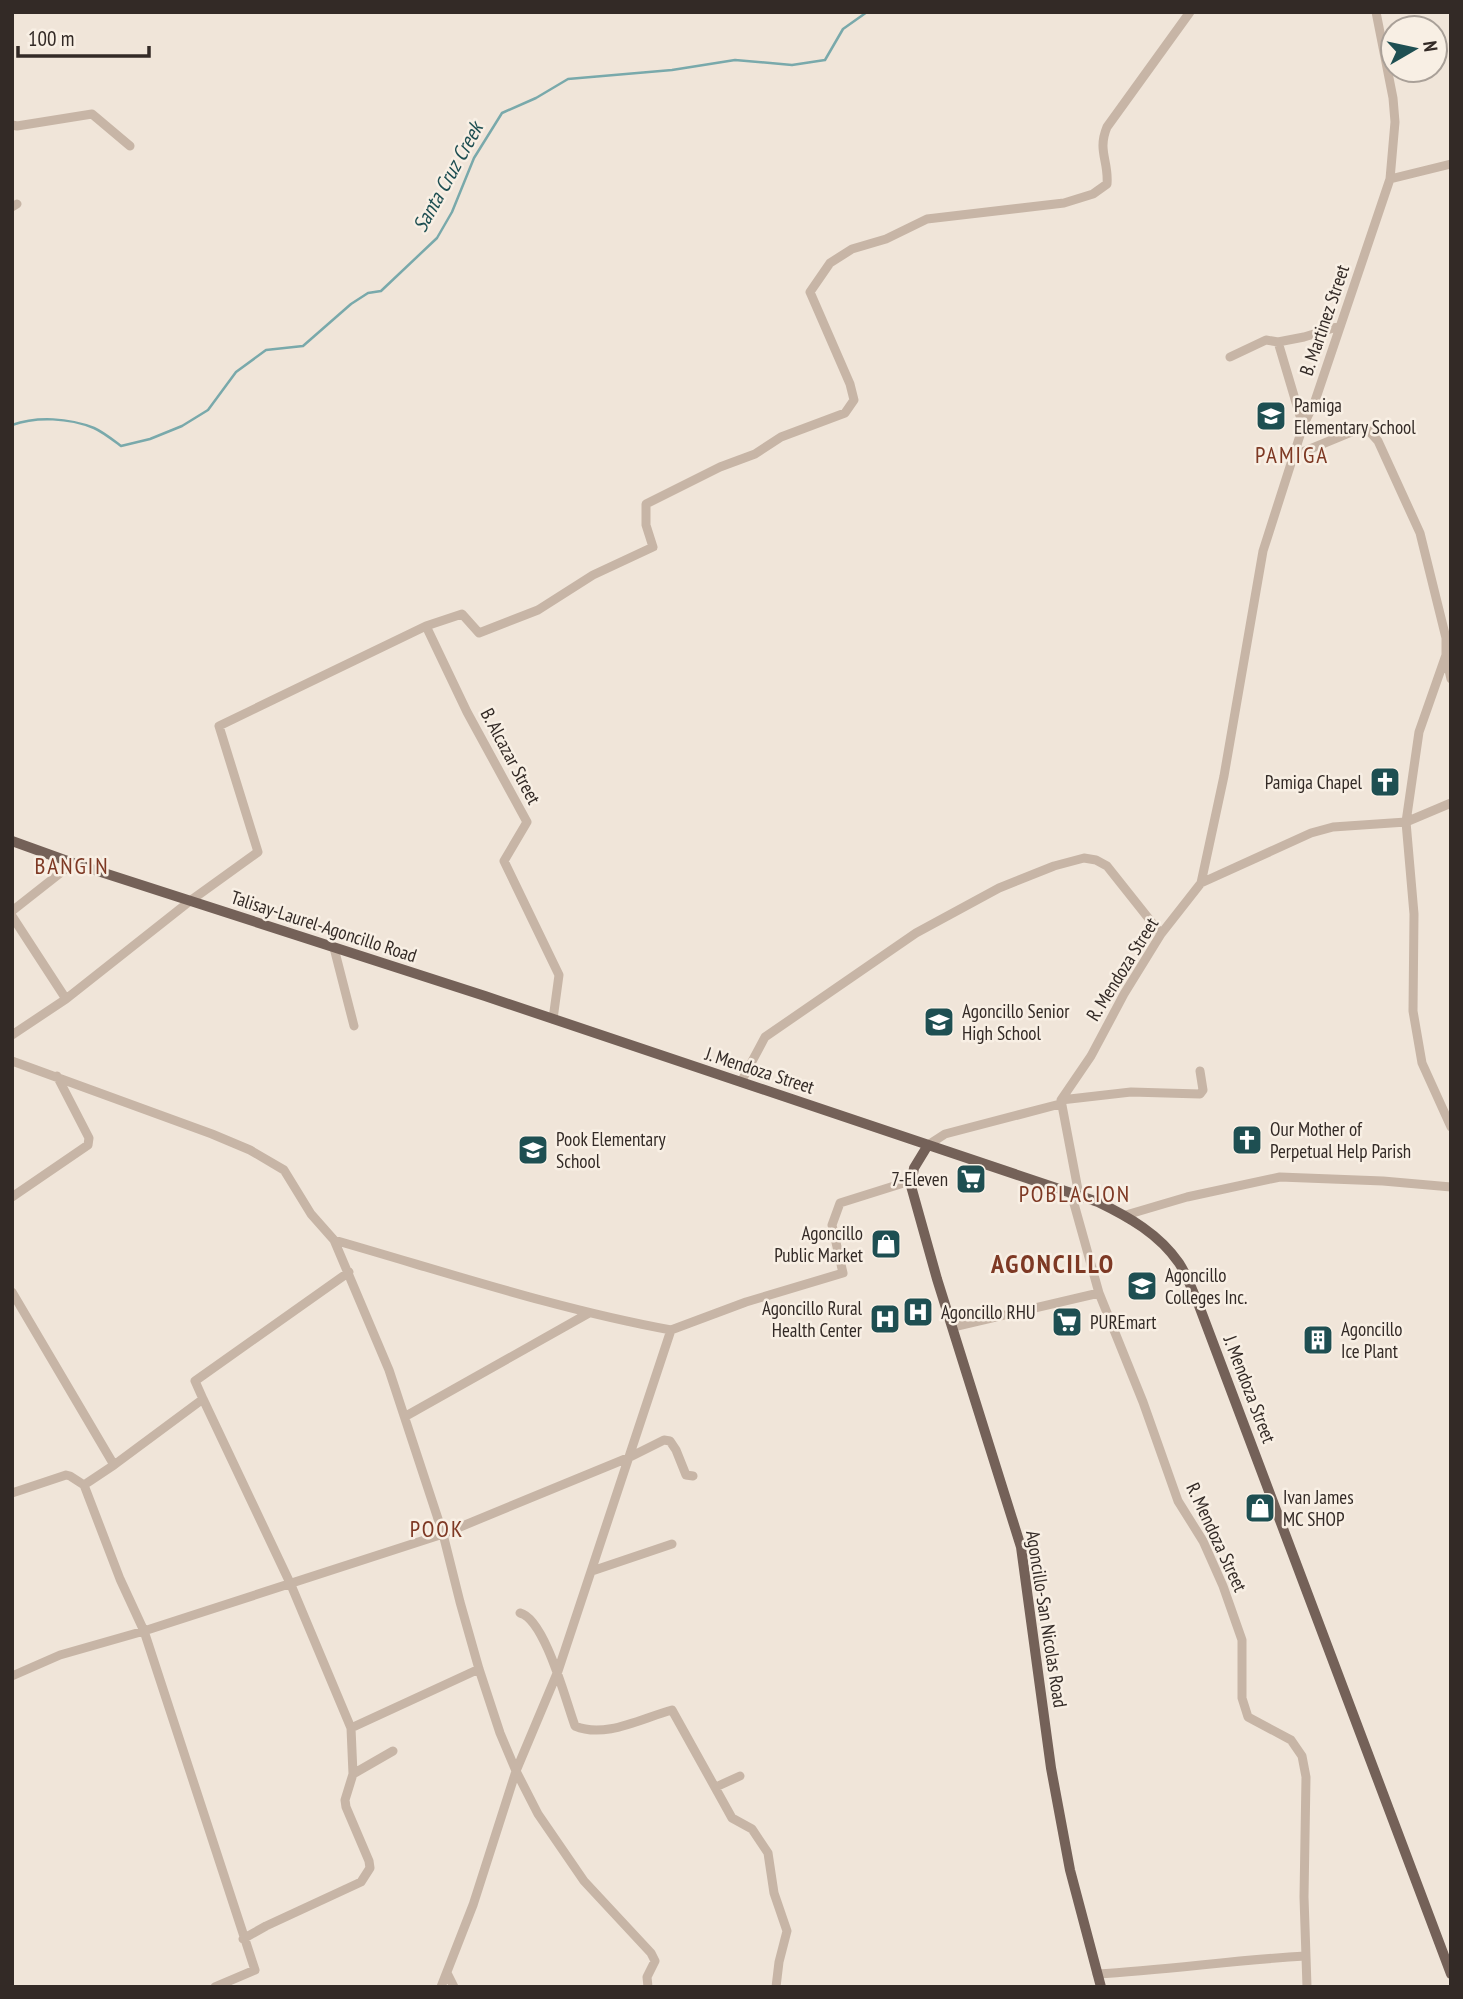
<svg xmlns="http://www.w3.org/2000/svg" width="1463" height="1999" viewBox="0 0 1463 1999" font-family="'PT Sans Narrow',sans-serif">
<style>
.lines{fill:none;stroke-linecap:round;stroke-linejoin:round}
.stream{stroke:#79a9ab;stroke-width:2.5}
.minor{stroke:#c7b5a6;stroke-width:9}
.major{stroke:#746158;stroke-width:10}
.labels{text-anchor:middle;stroke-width:5;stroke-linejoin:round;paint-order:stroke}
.street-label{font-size:19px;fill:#332a26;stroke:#f8efe4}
.poi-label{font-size:19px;fill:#332a26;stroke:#f8efe4;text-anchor:start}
.water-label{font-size:21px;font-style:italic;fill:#1e4f52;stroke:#f8efe4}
.quarter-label{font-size:23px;letter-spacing:2px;fill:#7e3924;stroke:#f8efe4}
.district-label{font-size:26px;font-weight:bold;letter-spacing:2px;fill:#7e3924;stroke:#f8efe4}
</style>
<rect width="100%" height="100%" fill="#f0e5d9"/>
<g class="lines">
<path class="stream" d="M 12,425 C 37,416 69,418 94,428 C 103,432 113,440 121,446 L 150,439 L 182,426 L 208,410 L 236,372 L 266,350 L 303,346 L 351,304 L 368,293 L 381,291 L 437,238 L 452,212 L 474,158 L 502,113 L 536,98 L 568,79 L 672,70 L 735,60 L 792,65 L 825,60 L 843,29 L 867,12"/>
<path class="minor" d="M 12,125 L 17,126 L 92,114 L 130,146
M 1390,179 L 1451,164
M 12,207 L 17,204
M 1230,357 L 1266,340 L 1278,342
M 1303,426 L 1278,342 L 1304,337 L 1340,326
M 1293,456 L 1361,428 L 1369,431 L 1378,441 L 1420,533 L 1446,638 L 1446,655 L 1419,732 L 1406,822 L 1414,914 L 1413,1011 L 1422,1063 L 1451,1127
M 426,626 L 467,712 L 527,822 L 504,861 L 559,975 L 553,1019
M 1446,657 L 1451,679
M 1201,883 L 1311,833 L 1333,827 L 1406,822 L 1451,803
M 12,911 L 73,863
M 12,916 L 66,999 L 12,1035
M 334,948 L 354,1026
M 66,999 L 190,901 L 258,852 L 219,726 L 426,626 L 462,614 L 479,633 L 538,610 L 593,575 L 653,547 L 646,525 L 646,504 L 720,467 L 755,454 L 781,437 L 845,413 L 854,400 L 850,384 L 810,292 L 830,263 L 852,249 L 886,239 L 927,219 L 1064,203 L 1093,194 L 1107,184 C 1109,161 1097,151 1107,127 L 1190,12
M 12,1061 L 212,1134 L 250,1150 L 284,1170 L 311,1214 L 334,1240 L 389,1370 L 443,1534 L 460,1602 L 479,1669 L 500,1733 L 516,1771 L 538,1814 L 584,1881 L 651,1953 L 655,1961 L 647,1977 L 648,1987
M 741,1082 L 765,1037 L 916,933 L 999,888 L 1054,866 L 1084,858 L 1096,860 L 1107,866 L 1161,934
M 1061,1100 L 1131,1092 L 1200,1094 L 1203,1090 L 1200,1071
M 928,1145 L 945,1134 L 1060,1104
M 1071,1193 L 1099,1293 L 1143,1402 L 1178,1501 L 1203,1541 L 1223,1586 L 1242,1640 L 1242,1698 L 1248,1717 L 1291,1740 L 1302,1756 L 1306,1777 L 1304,1897 L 1307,1987
M 1079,1195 L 1061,1100 L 1091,1056 L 1124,994 L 1161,934 L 1201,883 L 1224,776 L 1263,551 L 1303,426 L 1315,401 L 1390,179 L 1395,122 L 1393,98 L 1376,12
M 12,1197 L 88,1145 L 89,1138 L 57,1076
M 1126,1215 L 1187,1197 L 1280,1177 L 1383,1181 L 1451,1187
M 334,1240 C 446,1272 556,1309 671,1330
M 12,1292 L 114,1465
M 953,1327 L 1099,1293
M 203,1399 L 291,1585 L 351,1728 L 353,1774 L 345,1800 L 346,1807 L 369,1861 L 370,1868 L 361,1882 L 266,1926 L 243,1939
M 406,1416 L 589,1313
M 84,1485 L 120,1579 L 144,1631 L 255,1970 L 215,1987
M 12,1493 L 66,1475 L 70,1476 L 84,1485 L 114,1465 L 203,1399 L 195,1381 L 349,1272
M 592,1571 L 672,1544
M 520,1613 C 545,1619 566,1702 575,1726 C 605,1739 642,1718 672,1710 L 732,1818 L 752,1829 L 768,1853 L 774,1893 L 787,1931 L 779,1962 L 776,1987
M 12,1676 L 60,1655 L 144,1631 L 443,1534 L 630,1457 L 664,1440 L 670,1441 L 676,1450 L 686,1475 L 693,1476
M 351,1728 L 479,1669
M 353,1774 L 393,1751
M 716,1787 L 740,1776
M 447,1973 L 454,1987
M 1097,1974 C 1167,1970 1235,1960 1305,1956
M 441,1987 L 473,1905 L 516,1771 L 558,1671 L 671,1330 L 746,1302 L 843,1273 L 832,1225 L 840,1203 L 910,1181"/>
<path class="major" d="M 12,841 L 73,863 L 485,996 L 1098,1202 C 1129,1217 1159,1234 1179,1263 C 1187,1275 1192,1290 1198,1303 L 1451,1974
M 928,1145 L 914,1168 L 911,1186 L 937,1279 L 1021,1547 L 1051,1768 L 1070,1870 L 1101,1987"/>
</g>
<defs>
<g id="school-square" transform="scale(1.575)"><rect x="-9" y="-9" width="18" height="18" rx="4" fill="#1e4f52" stroke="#f8efe4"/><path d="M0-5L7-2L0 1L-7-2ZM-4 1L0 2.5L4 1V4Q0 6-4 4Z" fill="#fff"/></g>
<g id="church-square" transform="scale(1.575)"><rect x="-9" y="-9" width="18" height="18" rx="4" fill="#1e4f52" stroke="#f8efe4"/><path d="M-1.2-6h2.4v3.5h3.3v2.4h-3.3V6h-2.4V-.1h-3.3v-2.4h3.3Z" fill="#fff"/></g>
<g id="supermarket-square" transform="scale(1.575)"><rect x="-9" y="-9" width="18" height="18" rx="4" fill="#1e4f52" stroke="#f8efe4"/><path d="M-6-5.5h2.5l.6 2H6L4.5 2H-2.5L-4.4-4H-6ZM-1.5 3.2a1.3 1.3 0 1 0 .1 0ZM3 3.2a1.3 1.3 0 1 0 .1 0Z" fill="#fff"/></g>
<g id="shop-square" transform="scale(1.575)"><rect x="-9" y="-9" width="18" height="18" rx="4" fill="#1e4f52" stroke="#f8efe4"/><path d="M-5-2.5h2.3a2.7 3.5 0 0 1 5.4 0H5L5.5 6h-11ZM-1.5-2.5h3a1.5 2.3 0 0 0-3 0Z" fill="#fff"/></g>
<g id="university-square" transform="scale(1.575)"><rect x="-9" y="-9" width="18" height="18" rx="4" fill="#1e4f52" stroke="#f8efe4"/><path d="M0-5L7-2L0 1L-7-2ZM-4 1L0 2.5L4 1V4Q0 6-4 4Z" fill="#fff"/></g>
<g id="hospital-square" transform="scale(1.575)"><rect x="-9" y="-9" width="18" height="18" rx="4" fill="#1e4f52" stroke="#f8efe4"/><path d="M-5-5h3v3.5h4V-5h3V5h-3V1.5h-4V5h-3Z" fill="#fff"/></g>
<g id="building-square" transform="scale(1.575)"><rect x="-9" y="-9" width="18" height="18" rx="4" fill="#1e4f52" stroke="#f8efe4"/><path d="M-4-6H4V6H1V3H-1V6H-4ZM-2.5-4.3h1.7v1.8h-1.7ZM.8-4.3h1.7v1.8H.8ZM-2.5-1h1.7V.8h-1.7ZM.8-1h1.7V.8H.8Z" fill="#fff"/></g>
</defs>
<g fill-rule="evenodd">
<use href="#school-square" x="1271" y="416"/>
<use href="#church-square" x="1385" y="782"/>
<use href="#school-square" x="939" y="1022"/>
<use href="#church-square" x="1247" y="1140"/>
<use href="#school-square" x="533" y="1150"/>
<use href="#supermarket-square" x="971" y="1179"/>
<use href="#shop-square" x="886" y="1244"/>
<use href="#university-square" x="1142" y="1286"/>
<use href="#hospital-square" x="918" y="1312"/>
<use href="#hospital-square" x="885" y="1319"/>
<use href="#supermarket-square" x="1067" y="1322"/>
<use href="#building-square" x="1318" y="1340"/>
<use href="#shop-square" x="1260" y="1508"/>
</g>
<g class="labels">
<g class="street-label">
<text transform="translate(1324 320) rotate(-71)" y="7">B. Martinez Street</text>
<text transform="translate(511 756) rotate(62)" y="7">B. Alcazar Street</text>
<text transform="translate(324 926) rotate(18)" y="7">Talisay-Laurel-Agoncillo Road</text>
<text transform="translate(1122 969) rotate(-58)" y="7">R. Mendoza Street</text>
<text transform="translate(760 1070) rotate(18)" y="7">J. Mendoza Street</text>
<text transform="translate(1250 1389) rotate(69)" y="7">J. Mendoza Street</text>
<text transform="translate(1217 1537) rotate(65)" y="7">R. Mendoza Street</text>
<text transform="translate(1047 1619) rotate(81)" y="7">Agoncillo-San Nicolas Road</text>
</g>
<g class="poi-label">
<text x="1294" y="412">Pamiga<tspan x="1294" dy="22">Elementary School</tspan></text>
<text x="1362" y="789" text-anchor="end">Pamiga Chapel</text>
<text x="962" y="1018">Agoncillo Senior<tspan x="962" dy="22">High School</tspan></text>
<text x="1270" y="1136">Our Mother of<tspan x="1270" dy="22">Perpetual Help Parish</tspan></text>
<text x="556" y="1146">Pook Elementary<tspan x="556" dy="22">School</tspan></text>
<text x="948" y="1186" text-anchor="end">7-Eleven</text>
<text x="863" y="1240" text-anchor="end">Agoncillo<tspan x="863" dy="22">Public Market</tspan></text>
<text x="1165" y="1282">Agoncillo<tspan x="1165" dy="22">Colleges Inc.</tspan></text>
<text x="862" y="1315" text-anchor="end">Agoncillo Rural<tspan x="862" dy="22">Health Center</tspan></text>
<text x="941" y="1319">Agoncillo RHU</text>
<text x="1090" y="1329">PUREmart</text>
<text x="1341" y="1336">Agoncillo<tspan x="1341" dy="22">Ice Plant</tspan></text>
<text x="1283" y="1504">Ivan James<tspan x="1283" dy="22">MC SHOP</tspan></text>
</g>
<g class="water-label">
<text transform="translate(448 177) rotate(-61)" y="7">Santa Cruz Creek</text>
</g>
<g class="quarter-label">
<text x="1292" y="463">PAMIGA</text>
<text x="72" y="874">BANGIN</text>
<text x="1075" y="1202">POBLACION</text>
<text x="437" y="1537">POOK</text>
</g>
<g class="district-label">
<text x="1053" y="1273">AGONCILLO</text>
</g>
</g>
<rect width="1463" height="1999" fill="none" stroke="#332a26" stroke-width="28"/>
<g transform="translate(1414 49) rotate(81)"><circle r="33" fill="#f8efe4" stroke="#a9a098" stroke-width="2"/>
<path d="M0-5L12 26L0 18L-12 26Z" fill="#1e4f52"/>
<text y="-10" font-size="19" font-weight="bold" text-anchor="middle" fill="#332a26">N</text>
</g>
<path d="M18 46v10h131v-10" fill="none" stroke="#332a26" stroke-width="3.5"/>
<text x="28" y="46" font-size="21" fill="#332a26" stroke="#f8efe4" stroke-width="5" paint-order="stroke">100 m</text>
</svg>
